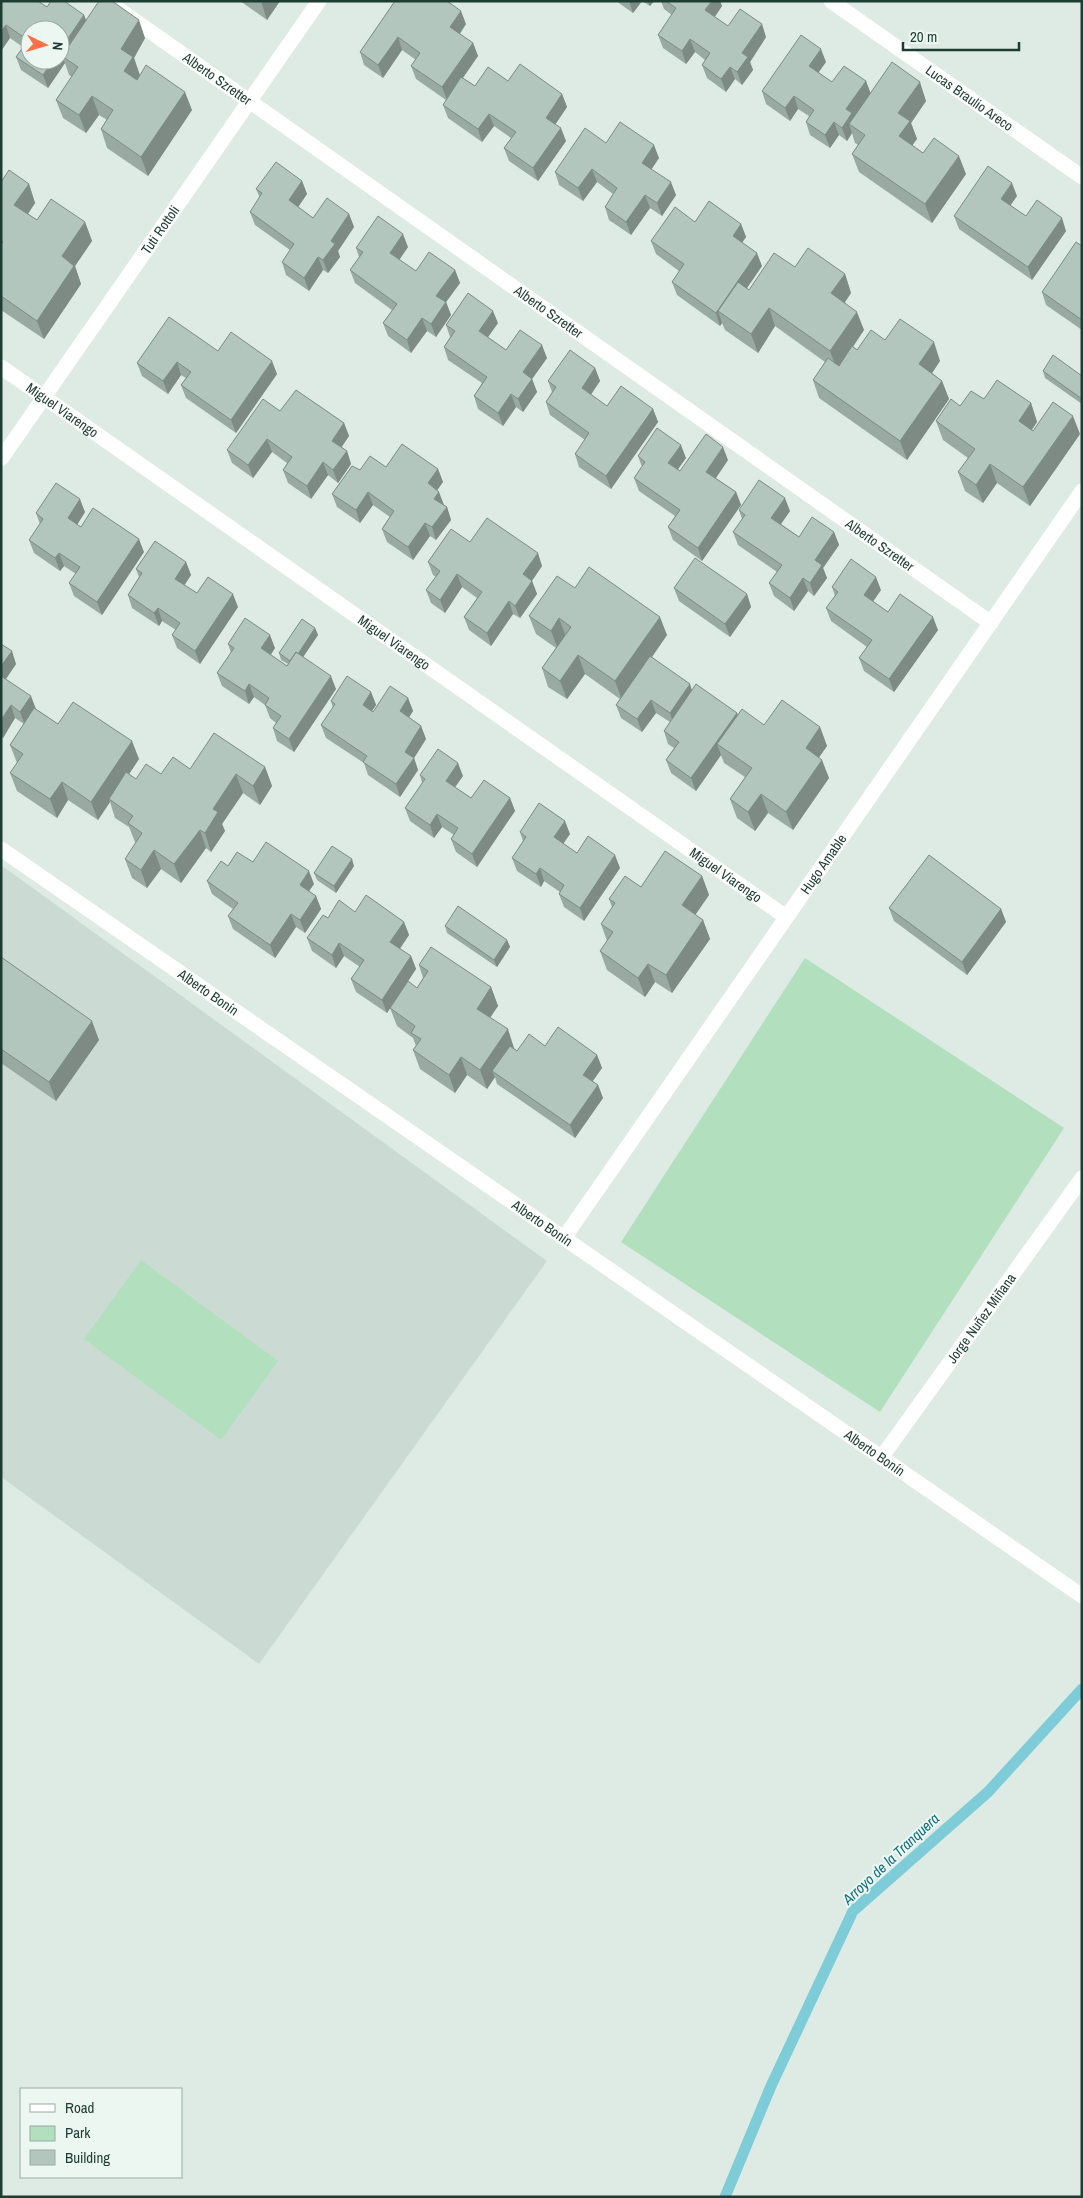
<svg xmlns="http://www.w3.org/2000/svg" width="1083" height="2198" viewBox="0 0 1083 2198" font-family="'Archivo Narrow',sans-serif">
<style>
.built{fill:#cbdbd3}
.green{fill:#b2dfbd}
.lines{fill:none;stroke-linecap:round;stroke-linejoin:round}
.stream{stroke:#7dccd8;stroke-width:11}
.street{stroke:#fff;stroke-width:15}
.wall{fill:#99aaa3}
.shaded-wall{fill:#7d8b84}
.building{fill:#b2c6bd;stroke:#7d8b84}
.labels{text-anchor:middle;stroke-width:4;stroke-linejoin:round;paint-order:stroke}
.street-label{font-size:14px;fill:#1d3c33;stroke:#edf7f2}
.water-label{font-size:15px;font-style:italic;fill:#116f7e;stroke:#edf7f2}
</style>
<rect width="100%" height="100%" fill="#ddebe4"/>
<path class="built" d="M 1,865 L 547,1261 L 259,1664 L 1,1477 Z"/>
<path class="green" d="M 805,958 L 1064,1128 L 880,1412 L 621,1242 Z
M 141,1260 L 278,1361 L 221,1440 L 84,1339 Z"/>
<g class="lines">
<path class="stream" d="M 725,2197 L 771,2086 L 853,1911 L 988,1792 L 1082,1689"/>
<g class="street">
<path id="s1" d="M 107,1 L 991,623"/>
<path id="s2" d="M 831,1 L 1082,177"/>
<path id="s3" d="M 1,367 L 786,917"/>
<path id="s4" d="M 1,459 L 319,1"/>
<path id="s5" d="M 1,849 L 1082,1596"/>
<path id="s6" d="M 564,1238 L 1082,491"/>
<path id="s7" d="M 881,1458 L 1082,1178"/>
</g>
</g>
<path class="wall" d="M 1,1 L 47,7 L 84,15 L 86,21 L 145,38 L 134,58 L 140,75 L 192,110 L 148,176 L 107,148 L 101,129 L 107,120 L 99,115 L 86,133 L 63,118 L 56,100 L 72,77 L 69,75 L 65,63 L 48,88 L 21,70 L 16,57 L 23,47 L 10,38 L 1,51 Z
M 240,1 L 280,1 L 267,20 Z
M 395,1 L 466,24 L 460,34 L 473,43 L 478,56 L 463,78 L 475,86 L 508,81 L 562,94 L 567,107 L 555,124 L 566,141 L 538,181 L 509,161 L 504,148 L 511,138 L 494,126 L 482,142 L 448,118 L 443,105 L 446,100 L 416,79 L 411,66 L 416,60 L 402,50 L 383,78 L 364,65 L 360,52 Z
M 616,1 L 642,1 L 633,13 Z
M 642,1 L 654,1 L 650,6 Z
M 661,1 L 720,1 L 722,6 L 715,17 L 728,26 L 766,37 L 750,62 L 753,70 L 742,85 L 735,79 L 726,92 L 707,78 L 702,65 L 705,60 L 695,52 L 686,64 L 663,48 L 658,35 L 672,15 L 664,9 Z
M 826,62 L 818,72 L 832,82 L 866,81 L 870,93 L 926,101 L 911,123 L 917,139 L 912,145 L 923,153 L 966,174 L 932,223 L 859,172 L 852,154 L 858,145 L 855,143 L 852,133 L 847,141 L 839,135 L 830,148 L 810,135 L 806,122 L 809,116 L 798,109 L 790,121 L 766,104 L 762,91 Z
M 606,143 L 659,158 L 651,169 L 676,195 L 662,216 L 650,208 L 631,235 L 609,220 L 605,207 L 613,194 L 597,182 L 583,201 L 559,185 L 555,172 Z
M 302,181 L 307,194 L 298,207 L 313,218 L 349,214 L 354,227 L 338,251 L 340,257 L 328,273 L 323,270 L 309,291 L 286,275 L 282,262 L 290,250 L 255,225 L 250,212 L 260,198 L 256,189 Z
M 1,182 L 29,184 L 35,203 L 28,214 L 37,220 L 85,222 L 92,241 L 75,266 L 81,284 L 44,339 L 1,310 Z
M 1017,196 L 1010,205 L 1026,216 L 1066,231 L 1032,280 L 959,229 L 954,216 Z
M 695,222 L 741,224 L 746,237 L 742,242 L 762,266 L 747,288 L 749,290 L 795,267 L 845,274 L 851,293 L 845,302 L 864,330 L 853,347 L 857,350 L 885,340 L 940,361 L 932,373 L 942,381 L 949,399 L 907,460 L 819,398 L 813,380 L 825,362 L 775,326 L 758,353 L 725,330 L 722,323 L 720,326 L 677,295 L 672,282 L 679,271 L 656,254 L 651,241 Z
M 1082,246 L 1082,330 L 1046,305 L 1042,292 Z
M 408,247 L 399,260 L 416,271 L 455,270 L 460,283 L 446,302 L 451,315 L 436,337 L 427,331 L 411,353 L 388,336 L 383,323 L 392,310 L 355,283 L 350,270 L 359,257 L 356,248 Z
M 498,323 L 488,337 L 506,350 L 547,358 L 532,379 L 537,392 L 523,412 L 516,407 L 503,426 L 478,409 L 474,396 L 482,383 L 448,360 L 444,347 L 450,337 L 446,325 Z
M 218,351 L 277,374 L 236,433 L 186,398 L 181,385 L 186,378 L 181,375 L 168,394 L 142,376 L 137,363 Z
M 595,368 L 600,381 L 591,395 L 607,406 L 653,409 L 658,422 L 611,489 L 579,467 L 575,454 L 585,440 L 550,415 L 546,402 L 552,392 L 548,381 Z
M 1043,371 L 1082,376 L 1082,404 L 1045,378 Z
M 984,399 L 1031,403 L 1037,422 L 1032,430 L 1033,431 L 1080,434 L 1030,506 L 997,483 L 983,503 L 965,491 L 958,472 L 968,458 L 943,440 L 936,421 Z
M 280,411 L 344,423 L 349,436 L 341,447 L 347,451 L 351,464 L 338,483 L 328,475 L 311,499 L 288,483 L 283,470 L 287,463 L 272,452 L 253,478 L 232,463 L 227,450 Z
M 638,456 L 686,458 L 678,469 L 680,471 L 728,460 L 716,478 L 736,492 L 741,505 L 702,561 L 673,540 L 668,527 L 675,516 L 639,491 L 634,478 L 642,467 Z
M 386,467 L 438,469 L 443,482 L 437,490 L 444,505 L 447,507 L 451,520 L 436,540 L 430,536 L 413,560 L 387,542 L 382,529 L 390,517 L 373,505 L 360,523 L 337,507 L 332,494 L 360,470 Z
M 739,510 L 790,511 L 781,524 L 799,537 L 834,532 L 839,545 L 823,568 L 827,578 L 814,596 L 808,591 L 794,611 L 774,596 L 769,583 L 777,572 L 738,545 L 733,532 L 742,519 Z
M 85,512 L 77,525 L 81,527 L 144,552 L 102,615 L 74,596 L 69,583 L 76,574 L 64,566 L 60,571 L 34,553 L 29,540 L 40,524 L 36,513 Z
M 470,542 L 542,566 L 532,581 L 537,594 L 520,618 L 513,614 L 491,646 L 469,630 L 464,617 L 477,598 L 462,587 L 445,613 L 431,603 L 426,590 L 436,577 L 433,575 L 428,562 Z
M 186,562 L 191,575 L 184,585 L 197,593 L 238,607 L 200,664 L 177,648 L 172,635 L 176,630 L 162,621 L 159,626 L 132,608 L 128,595 L 139,577 L 136,569 Z
M 832,587 L 881,590 L 873,602 L 888,612 L 938,630 L 894,692 L 864,671 L 859,658 L 867,647 L 831,621 L 826,608 L 835,596 Z
M 575,588 L 667,635 L 652,657 L 692,690 L 737,713 L 738,715 L 764,725 L 820,727 L 827,746 L 819,757 L 829,778 L 793,830 L 768,813 L 755,831 L 737,818 L 730,799 L 745,777 L 724,763 L 721,755 L 696,791 L 671,773 L 666,760 L 674,748 L 668,744 L 664,731 L 670,722 L 656,713 L 642,732 L 621,718 L 616,705 L 620,699 L 585,674 L 567,699 L 548,687 L 542,668 L 556,648 L 536,634 L 529,616 Z
M 674,588 L 747,594 L 751,607 L 730,637 L 679,601 Z
M 315,628 L 318,635 L 303,657 L 336,689 L 294,752 L 277,741 L 273,728 L 276,723 L 270,718 L 265,705 L 254,697 L 249,704 L 222,686 L 217,673 L 231,653 L 228,644 L 275,648 L 271,655 L 287,666 L 288,664 L 281,660 L 279,653 Z
M 1,644 L 16,664 L 6,679 L 36,709 L 58,724 L 139,759 L 129,774 L 136,779 L 190,769 L 265,767 L 272,786 L 260,805 L 243,793 L 222,824 L 225,831 L 211,852 L 206,848 L 181,883 L 161,869 L 147,888 L 132,878 L 125,859 L 136,843 L 135,842 L 129,827 L 115,818 L 110,802 L 98,820 L 68,800 L 57,818 L 17,791 L 10,773 L 17,763 L 10,745 L 24,724 L 15,718 L 3,738 L 1,737 Z
M 371,692 L 376,705 L 372,711 L 373,712 L 408,698 L 413,711 L 409,718 L 421,726 L 426,739 L 414,758 L 418,770 L 400,797 L 368,775 L 364,763 L 326,738 L 321,725 L 333,708 L 331,701 Z
M 420,775 L 463,776 L 455,787 L 471,798 L 510,798 L 515,811 L 477,867 L 456,852 L 451,839 L 454,835 L 442,827 L 434,838 L 410,821 L 405,808 L 422,783 Z
M 520,832 L 570,834 L 563,843 L 577,853 L 620,868 L 584,921 L 564,907 L 559,894 L 560,892 L 544,881 L 541,887 L 517,871 L 512,858 L 523,841 Z
M 253,862 L 314,884 L 309,891 L 316,896 L 321,909 L 305,933 L 296,927 L 275,958 L 233,929 L 228,916 L 233,909 L 212,894 L 207,881 L 228,866 Z
M 354,866 L 336,893 L 317,880 L 314,873 Z
M 702,876 L 709,895 L 695,915 L 703,920 L 710,939 L 672,993 L 655,982 L 645,997 L 607,970 L 600,951 L 607,941 L 601,924 L 612,907 L 609,899 L 641,887 Z
M 889,908 L 1001,909 L 1006,922 L 967,975 L 894,921 Z
M 355,912 L 404,922 L 409,935 L 400,949 L 411,956 L 416,969 L 408,981 L 417,988 L 423,978 L 419,965 L 491,987 L 498,1006 L 490,1017 L 514,1048 L 517,1051 L 545,1046 L 597,1055 L 602,1068 L 592,1081 L 598,1085 L 603,1098 L 575,1138 L 497,1084 L 495,1077 L 487,1089 L 467,1075 L 455,1093 L 420,1069 L 413,1050 L 416,1046 L 413,1038 L 397,1026 L 390,1008 L 387,1013 L 356,992 L 351,979 L 360,967 L 344,956 L 336,968 L 312,951 L 307,938 L 328,918 Z
M 445,926 L 507,940 L 510,947 L 497,967 L 447,933 Z
M 1,957 L 99,1040 L 56,1101 L 1,1063 Z"/>
<path class="shaded-wall" d="M 261,1 L 280,1 L 267,20 Z
M 629,1 L 642,1 L 633,13 Z
M 648,1 L 654,1 L 650,6 Z
M 712,1 L 720,1 L 722,6 L 710,23 L 705,10 Z
M 461,11 L 466,24 L 455,40 L 450,27 Z
M 84,15 L 89,28 L 62,56 L 65,63 L 48,88 L 43,75 L 53,60 L 60,60 L 60,50 Z
M 139,20 L 145,38 L 134,58 L 140,76 L 131,90 L 124,71 L 121,49 Z
M 762,24 L 766,37 L 750,62 L 753,70 L 742,85 L 737,72 L 742,53 Z
M 6,25 L 10,38 L 1,51 L 1,31 Z
M 398,37 L 402,50 L 383,78 L 378,65 Z
M 690,39 L 695,52 L 686,64 L 682,51 Z
M 473,43 L 478,56 L 447,100 L 442,87 Z
M 821,49 L 826,62 L 814,79 L 809,66 Z
M 730,67 L 735,79 L 726,92 L 721,79 Z
M 866,81 L 871,94 L 849,124 L 852,133 L 847,141 L 842,128 L 846,109 Z
M 920,82 L 926,101 L 911,123 L 917,139 L 906,154 L 899,136 L 898,113 Z
M 185,92 L 192,110 L 148,176 L 141,157 Z
M 562,94 L 567,107 L 551,131 L 546,118 Z
M 92,96 L 99,115 L 86,133 L 79,115 Z
M 794,96 L 798,109 L 790,121 L 785,108 Z
M 489,114 L 494,126 L 482,142 L 478,129 Z
M 834,122 L 839,135 L 830,148 L 825,135 Z
M 561,128 L 566,141 L 538,181 L 533,168 Z
M 654,145 L 659,158 L 647,176 L 642,163 Z
M 959,156 L 966,174 L 932,223 L 925,204 Z
M 592,169 L 597,182 L 583,201 L 578,188 Z
M 302,181 L 307,194 L 294,213 L 289,200 Z
M 671,182 L 676,195 L 662,216 L 657,203 Z
M 1012,183 L 1017,196 L 1006,212 L 1001,199 Z
M 29,184 L 35,203 L 21,224 L 14,205 Z
M 645,195 L 650,208 L 631,235 L 626,222 Z
M 349,214 L 354,227 L 338,251 L 340,257 L 328,273 L 323,260 L 331,241 Z
M 1062,218 L 1066,231 L 1032,280 L 1028,267 Z
M 85,222 L 92,241 L 75,266 L 81,284 L 44,339 L 37,321 L 62,256 Z
M 741,224 L 746,237 L 738,249 L 733,236 Z
M 403,234 L 408,247 L 395,266 L 390,253 Z
M 757,253 L 762,266 L 727,317 L 718,311 L 722,323 L 720,326 L 716,313 Z
M 318,257 L 323,270 L 309,291 L 304,278 Z
M 455,270 L 460,283 L 441,309 L 436,296 Z
M 845,274 L 851,293 L 838,312 L 831,293 Z
M 446,302 L 451,315 L 436,337 L 431,324 Z
M 769,308 L 775,326 L 758,353 L 751,334 Z
M 493,311 L 498,323 L 483,344 L 479,331 Z
M 857,312 L 864,330 L 837,370 L 830,351 Z
M 422,318 L 427,331 L 411,353 L 407,340 Z
M 934,342 L 940,361 L 926,382 L 919,364 Z
M 542,345 L 547,358 L 532,379 L 537,392 L 523,412 L 518,399 L 523,372 Z
M 272,361 L 277,374 L 236,433 L 231,420 Z
M 177,362 L 181,375 L 168,394 L 163,381 Z
M 595,368 L 600,381 L 586,401 L 582,388 Z
M 942,381 L 949,399 L 907,460 L 900,441 Z
M 511,394 L 516,407 L 503,426 L 498,413 Z
M 1031,403 L 1037,422 L 1025,439 L 1019,421 Z
M 653,409 L 658,422 L 611,489 L 606,476 Z
M 1073,416 L 1080,434 L 1030,506 L 1023,487 Z
M 344,423 L 349,436 L 337,454 L 332,441 Z
M 267,439 L 272,452 L 253,478 L 248,465 Z
M 681,445 L 686,458 L 673,476 L 668,463 Z
M 723,447 L 728,460 L 711,485 L 706,472 Z
M 347,451 L 351,464 L 338,483 L 333,470 Z
M 323,462 L 328,475 L 311,499 L 307,486 Z
M 990,464 L 997,483 L 983,503 L 976,485 Z
M 438,469 L 443,482 L 433,496 L 428,483 Z
M 368,492 L 373,505 L 360,523 L 356,510 Z
M 439,492 L 444,505 L 439,512 L 434,499 Z
M 736,492 L 741,505 L 702,561 L 698,548 Z
M 785,498 L 790,511 L 776,531 L 771,518 Z
M 80,499 L 85,512 L 73,531 L 68,518 Z
M 447,507 L 451,520 L 436,540 L 432,527 Z
M 425,523 L 430,536 L 413,560 L 408,547 Z
M 834,532 L 839,545 L 823,568 L 827,578 L 814,596 L 810,583 L 815,560 Z
M 139,539 L 144,552 L 102,615 L 97,602 Z
M 59,553 L 64,566 L 60,571 L 55,558 Z
M 538,553 L 542,566 L 529,585 L 532,581 L 537,594 L 520,618 L 515,606 L 523,574 Z
M 186,562 L 191,575 L 180,592 L 175,579 Z
M 457,574 L 462,587 L 445,613 L 440,600 Z
M 876,577 L 881,590 L 868,608 L 864,595 Z
M 803,578 L 808,591 L 794,611 L 790,598 Z
M 233,594 L 238,607 L 200,664 L 195,651 Z
M 747,594 L 751,607 L 730,637 L 725,624 Z
M 509,601 L 513,614 L 491,646 L 487,633 Z
M 158,608 L 162,621 L 159,626 L 154,613 Z
M 660,617 L 667,635 L 622,700 L 615,681 Z
M 933,617 L 938,630 L 894,692 L 889,679 Z
M 559,618 L 566,637 L 558,649 L 551,631 Z
M 315,628 L 318,635 L 295,669 L 293,662 Z
M 270,635 L 275,648 L 266,661 L 261,648 Z
M 12,651 L 16,664 L 1,686 L 1,666 Z
M 578,655 L 585,674 L 567,699 L 560,681 Z
M 331,676 L 336,689 L 294,752 L 289,739 Z
M 249,684 L 254,697 L 249,704 L 245,691 Z
M 690,684 L 694,697 L 674,726 L 670,713 Z
M 371,692 L 376,705 L 367,718 L 363,705 Z
M 31,696 L 36,709 L 25,725 L 20,712 Z
M 408,698 L 413,711 L 404,724 L 400,711 Z
M 651,700 L 656,713 L 642,732 L 637,719 Z
M 11,705 L 15,718 L 3,738 L 1,733 L 1,720 Z
M 737,713 L 742,726 L 717,744 L 721,755 L 696,791 L 691,778 Z
M 421,726 L 426,739 L 414,758 L 418,770 L 400,797 L 396,784 L 405,752 Z
M 820,727 L 827,746 L 813,766 L 806,748 Z
M 132,741 L 139,759 L 111,801 L 109,799 L 110,802 L 98,820 L 91,802 Z
M 822,760 L 829,778 L 793,830 L 786,812 Z
M 458,763 L 463,776 L 450,794 L 446,781 Z
M 265,767 L 272,786 L 260,805 L 253,786 Z
M 236,774 L 243,793 L 222,824 L 225,831 L 211,852 L 205,833 L 213,809 Z
M 62,782 L 68,800 L 57,818 L 50,799 Z
M 761,794 L 768,813 L 755,831 L 748,812 Z
M 510,798 L 515,811 L 477,867 L 472,854 Z
M 437,814 L 442,827 L 434,838 L 430,825 Z
M 565,821 L 570,834 L 559,850 L 554,837 Z
M 200,830 L 206,848 L 181,883 L 174,864 Z
M 154,850 L 161,869 L 147,888 L 141,870 Z
M 615,855 L 620,868 L 584,921 L 580,908 Z
M 352,859 L 354,866 L 336,893 L 334,886 Z
M 540,868 L 544,881 L 541,887 L 536,874 Z
M 309,871 L 314,884 L 304,898 L 300,885 Z
M 702,876 L 709,895 L 689,924 L 682,905 Z
M 316,896 L 321,909 L 305,933 L 300,920 Z
M 1001,909 L 1006,922 L 967,975 L 962,962 Z
M 291,914 L 296,927 L 275,958 L 270,945 Z
M 703,920 L 710,939 L 672,993 L 666,975 Z
M 404,922 L 409,935 L 395,955 L 390,942 Z
M 507,940 L 510,947 L 497,967 L 494,960 Z
M 339,943 L 344,956 L 336,968 L 332,955 Z
M 411,956 L 416,969 L 387,1013 L 382,1000 Z
M 648,964 L 655,982 L 645,997 L 638,978 Z
M 491,987 L 498,1006 L 484,1027 L 477,1009 Z
M 92,1021 L 99,1040 L 56,1101 L 49,1082 Z
M 508,1029 L 514,1048 L 497,1074 L 492,1071 L 495,1077 L 487,1089 L 480,1070 Z
M 597,1055 L 602,1068 L 588,1088 L 583,1075 Z
M 461,1057 L 467,1075 L 455,1093 L 449,1075 Z
M 598,1085 L 603,1098 L 575,1138 L 570,1125 Z"/>
<path class="building" d="M 1,1 L 38,1 L 47,7 L 51,1 L 64,1 L 84,15 L 60,50 L 60,30 L 30,30 L 30,60 L 53,60 L 43,75 L 16,57 L 28,40 L 6,25 L 1,31 Z
M 99,1 L 112,1 L 139,20 L 121,49 L 133,57 L 124,71 L 137,80 L 146,65 L 185,92 L 141,157 L 101,129 L 113,110 L 92,96 L 79,115 L 56,100 L 78,67 L 62,56 Z
M 395,1 L 447,1 L 461,11 L 450,27 L 473,43 L 442,87 L 411,66 L 420,53 L 398,37 L 378,65 L 360,52 Z
M 666,1 L 712,1 L 705,10 L 728,26 L 740,9 L 762,24 L 742,53 L 748,57 L 737,72 L 730,67 L 721,79 L 702,65 L 710,53 L 690,39 L 682,51 L 658,35 L 676,8 Z
M 801,35 L 821,49 L 809,66 L 832,82 L 844,66 L 866,81 L 846,109 L 852,113 L 842,128 L 834,122 L 825,135 L 806,122 L 814,110 L 794,96 L 785,108 L 762,91 Z
M 892,62 L 920,82 L 898,113 L 910,121 L 899,136 L 923,153 L 934,138 L 959,156 L 925,204 L 852,154 L 865,135 L 849,124 Z
M 520,64 L 562,94 L 546,118 L 561,128 L 533,168 L 504,148 L 516,132 L 489,114 L 478,129 L 443,105 L 461,77 L 475,86 L 488,67 L 508,81 Z
M 620,122 L 654,145 L 642,163 L 671,182 L 657,203 L 645,195 L 626,222 L 605,207 L 617,188 L 592,169 L 578,188 L 555,172 L 585,128 L 606,143 Z
M 276,162 L 302,181 L 289,200 L 313,218 L 327,198 L 349,214 L 331,241 L 335,244 L 323,260 L 318,257 L 304,278 L 282,262 L 294,244 L 250,212 L 262,193 L 256,189 Z
M 988,166 L 1012,183 L 1001,199 L 1026,216 L 1037,200 L 1062,218 L 1028,267 L 954,216 Z
M 9,170 L 29,184 L 14,205 L 37,220 L 51,199 L 85,222 L 62,256 L 74,266 L 37,321 L 1,296 L 1,244 L 3,242 L 1,241 L 1,182 Z
M 709,201 L 741,224 L 733,236 L 757,253 L 716,313 L 672,282 L 684,264 L 651,241 L 675,207 L 695,222 Z
M 378,216 L 403,234 L 390,253 L 416,271 L 429,252 L 455,270 L 436,296 L 446,302 L 431,324 L 422,318 L 407,340 L 383,323 L 397,304 L 350,270 L 363,252 L 356,248 Z
M 1076,242 L 1082,246 L 1082,320 L 1042,292 Z
M 808,248 L 845,274 L 831,293 L 857,312 L 830,351 L 769,308 L 751,334 L 718,311 L 738,282 L 749,290 L 774,253 L 795,267 Z
M 468,293 L 493,311 L 479,331 L 506,350 L 520,330 L 542,345 L 523,372 L 532,379 L 518,399 L 511,394 L 498,413 L 474,396 L 487,377 L 444,347 L 455,331 L 446,325 Z
M 169,317 L 218,351 L 231,332 L 272,361 L 231,420 L 181,385 L 191,372 L 177,362 L 163,381 L 137,363 Z
M 900,319 L 934,342 L 919,364 L 942,381 L 900,441 L 813,380 L 828,358 L 839,366 L 852,346 L 857,350 L 871,330 L 885,340 Z
M 570,350 L 595,368 L 582,388 L 607,406 L 621,386 L 653,409 L 606,476 L 575,454 L 589,433 L 546,402 L 556,387 L 548,381 Z
M 1053,355 L 1082,376 L 1082,399 L 1043,371 Z
M 997,380 L 1031,403 L 1019,421 L 1033,431 L 1053,402 L 1073,416 L 1023,487 L 990,464 L 976,485 L 958,472 L 975,449 L 936,421 L 951,399 L 960,406 L 971,391 L 984,399 Z
M 296,390 L 344,423 L 332,441 L 347,451 L 333,470 L 323,462 L 307,486 L 283,470 L 292,457 L 267,439 L 248,465 L 227,450 L 263,399 L 280,411 Z
M 657,428 L 681,445 L 668,463 L 680,471 L 706,434 L 723,447 L 706,472 L 736,492 L 698,548 L 668,527 L 680,510 L 634,478 L 645,462 L 638,456 Z
M 402,444 L 438,469 L 428,483 L 439,492 L 434,499 L 447,507 L 432,527 L 425,523 L 408,547 L 382,529 L 394,511 L 368,492 L 356,510 L 332,494 L 352,466 L 360,470 L 370,456 L 386,467 Z
M 759,480 L 785,498 L 771,518 L 799,537 L 812,517 L 834,532 L 815,560 L 822,565 L 810,583 L 803,578 L 790,598 L 769,583 L 782,565 L 733,532 L 745,515 L 739,510 Z
M 56,483 L 80,499 L 68,518 L 81,527 L 93,508 L 139,539 L 97,602 L 69,583 L 80,567 L 59,553 L 55,558 L 29,540 L 43,519 L 36,513 Z
M 487,518 L 538,553 L 523,574 L 532,581 L 515,606 L 509,601 L 487,633 L 464,617 L 482,592 L 457,574 L 440,600 L 426,590 L 440,571 L 428,562 L 451,529 L 470,542 Z
M 155,541 L 186,562 L 175,579 L 197,593 L 208,577 L 233,594 L 195,651 L 172,635 L 180,623 L 158,608 L 154,613 L 128,595 L 142,573 L 136,569 Z
M 695,558 L 747,594 L 725,624 L 674,588 Z
M 851,559 L 876,577 L 864,595 L 888,612 L 900,594 L 933,617 L 889,679 L 859,658 L 872,640 L 826,608 L 838,592 L 832,587 Z
M 589,567 L 660,617 L 615,681 L 578,655 L 560,681 L 542,668 L 571,627 L 559,618 L 551,631 L 529,616 L 557,576 L 575,588 Z
M 245,618 L 270,635 L 261,648 L 287,666 L 296,652 L 331,676 L 289,739 L 273,728 L 281,716 L 265,705 L 269,698 L 249,684 L 245,691 L 217,673 L 234,648 L 228,644 Z
M 302,619 L 315,628 L 298,654 L 296,652 L 290,661 L 279,653 Z
M 1,644 L 12,651 L 1,666 Z
M 650,656 L 690,684 L 670,713 L 651,700 L 637,719 L 616,705 Z
M 1,676 L 31,696 L 20,712 L 11,705 L 1,720 Z
M 347,676 L 371,692 L 363,705 L 373,712 L 390,686 L 408,698 L 400,711 L 421,726 L 405,752 L 414,758 L 396,784 L 363,762 L 367,756 L 321,725 L 335,704 L 331,701 Z
M 696,684 L 737,713 L 691,778 L 666,760 L 679,742 L 664,731 Z
M 782,700 L 820,727 L 806,748 L 822,760 L 786,812 L 761,794 L 748,812 L 730,799 L 752,768 L 717,744 L 742,709 L 764,725 Z
M 73,702 L 132,741 L 91,802 L 62,782 L 50,799 L 10,773 L 23,754 L 10,745 L 34,708 L 58,724 Z
M 214,733 L 265,767 L 253,786 L 236,774 L 213,809 L 218,812 L 205,833 L 200,830 L 174,864 L 154,850 L 141,870 L 125,859 L 142,833 L 128,823 L 133,816 L 109,799 L 126,772 L 136,779 L 146,764 L 161,774 L 173,757 L 190,769 Z
M 438,749 L 458,763 L 446,781 L 471,798 L 484,780 L 510,798 L 472,854 L 451,839 L 458,828 L 437,814 L 430,825 L 405,808 L 425,779 L 420,775 Z
M 539,803 L 565,821 L 554,837 L 577,853 L 588,836 L 615,855 L 580,908 L 559,894 L 564,885 L 540,868 L 536,874 L 512,858 L 526,837 L 520,832 Z
M 266,842 L 309,871 L 300,885 L 316,896 L 300,920 L 291,914 L 270,945 L 228,916 L 238,903 L 207,881 L 221,861 L 228,866 L 237,852 L 253,862 Z
M 332,846 L 352,859 L 334,886 L 314,873 Z
M 665,851 L 702,876 L 682,905 L 703,920 L 666,975 L 648,964 L 638,978 L 600,951 L 613,932 L 601,924 L 615,903 L 609,899 L 625,876 L 641,887 Z
M 929,855 L 1001,909 L 962,962 L 889,908 Z
M 366,895 L 404,922 L 390,942 L 411,956 L 382,1000 L 351,979 L 364,960 L 339,943 L 332,955 L 307,938 L 323,915 L 328,918 L 339,900 L 355,912 Z
M 458,906 L 507,940 L 494,960 L 445,926 Z
M 431,947 L 491,987 L 477,1009 L 508,1029 L 480,1070 L 461,1057 L 449,1075 L 413,1050 L 421,1039 L 411,1033 L 415,1026 L 390,1008 L 408,981 L 417,988 L 428,971 L 419,965 Z
M 1,957 L 92,1021 L 49,1082 L 1,1049 Z
M 558,1027 L 597,1055 L 583,1075 L 598,1085 L 570,1125 L 492,1071 L 510,1046 L 517,1051 L 529,1034 L 545,1046 Z"/>
<g class="labels">
<g class="street-label">
<text dy="5" stroke="none"><textPath href="#s1" startOffset="135">Alberto Szretter</textPath></text>
<text dy="5" stroke="none"><textPath href="#s2" startOffset="169">Lucas Braulio Areco</textPath></text>
<text dy="5" stroke="none"><textPath href="#s4" startOffset="279">Tuti Rottoli</textPath></text>
<text dy="5" stroke="none"><textPath href="#s1" startOffset="540">Alberto Szretter</textPath></text>
<text dy="5" stroke="none"><textPath href="#s3" startOffset="75">Miguel Viarengo</textPath></text>
<text dy="5" stroke="none"><textPath href="#s1" startOffset="945">Alberto Szretter</textPath></text>
<text dy="5" stroke="none"><textPath href="#s3" startOffset="480">Miguel Viarengo</textPath></text>
<text dy="5" stroke="none"><textPath href="#s6" startOffset="455">Hugo Amable</textPath></text>
<text dy="5" stroke="none"><textPath href="#s3" startOffset="885">Miguel Viarengo</textPath></text>
<text dy="5" stroke="none"><textPath href="#s5" startOffset="252">Alberto Bonín</textPath></text>
<text dy="5" stroke="none"><textPath href="#s5" startOffset="658">Alberto Bonín</textPath></text>
<text dy="5" stroke="none"><textPath href="#s7" startOffset="172">Jorge Nuñez Miñana</textPath></text>
<text dy="5" stroke="none"><textPath href="#s5" startOffset="1062">Alberto Bonín</textPath></text>
</g>
<g class="water-label">
<text transform="translate(891 1859) rotate(-43)" y="5">Arroyo de la Tranquera</text>
</g>
</g>
<rect width="1083" height="2198" fill="none" stroke="#1d3c33" stroke-width="5"/>
<rect x="20" y="2088" width="162" height="90" fill="#edf7f2" stroke="#9aaca6"/>
<rect x="30" y="2104" width="25" height="8" fill="#ffffff" stroke="#9aaca6"/>
<text x="65" y="2113" font-size="15" fill="#1d3c33">Road</text>
<rect x="30" y="2126" width="25" height="15" fill="#b2dfbd" stroke="#9aaca6"/>
<text x="65" y="2138" font-size="15" fill="#1d3c33">Park</text>
<rect x="30" y="2150" width="25" height="15" fill="#b2c6bd" stroke="#9aaca6"/>
<text x="65" y="2163" font-size="15" fill="#1d3c33">Building</text>
<g transform="translate(45 45) rotate(95)"><circle r="24" fill="#edf7f2" stroke="#9aaca6"/>
<path d="M0-4L9 19L0 12L-9 19Z" fill="#ff6f47"/>
<text y="-8" font-size="14" font-weight="bold" text-anchor="middle" fill="#1d3c33">N</text>
</g>
<path d="M903 42v8h116v-8" fill="none" stroke="#1d3c33" stroke-width="2.5"/>
<text x="910" y="42" font-size="15" fill="#1d3c33" stroke="#edf7f2" stroke-width="4" paint-order="stroke">20 m</text>
</svg>
